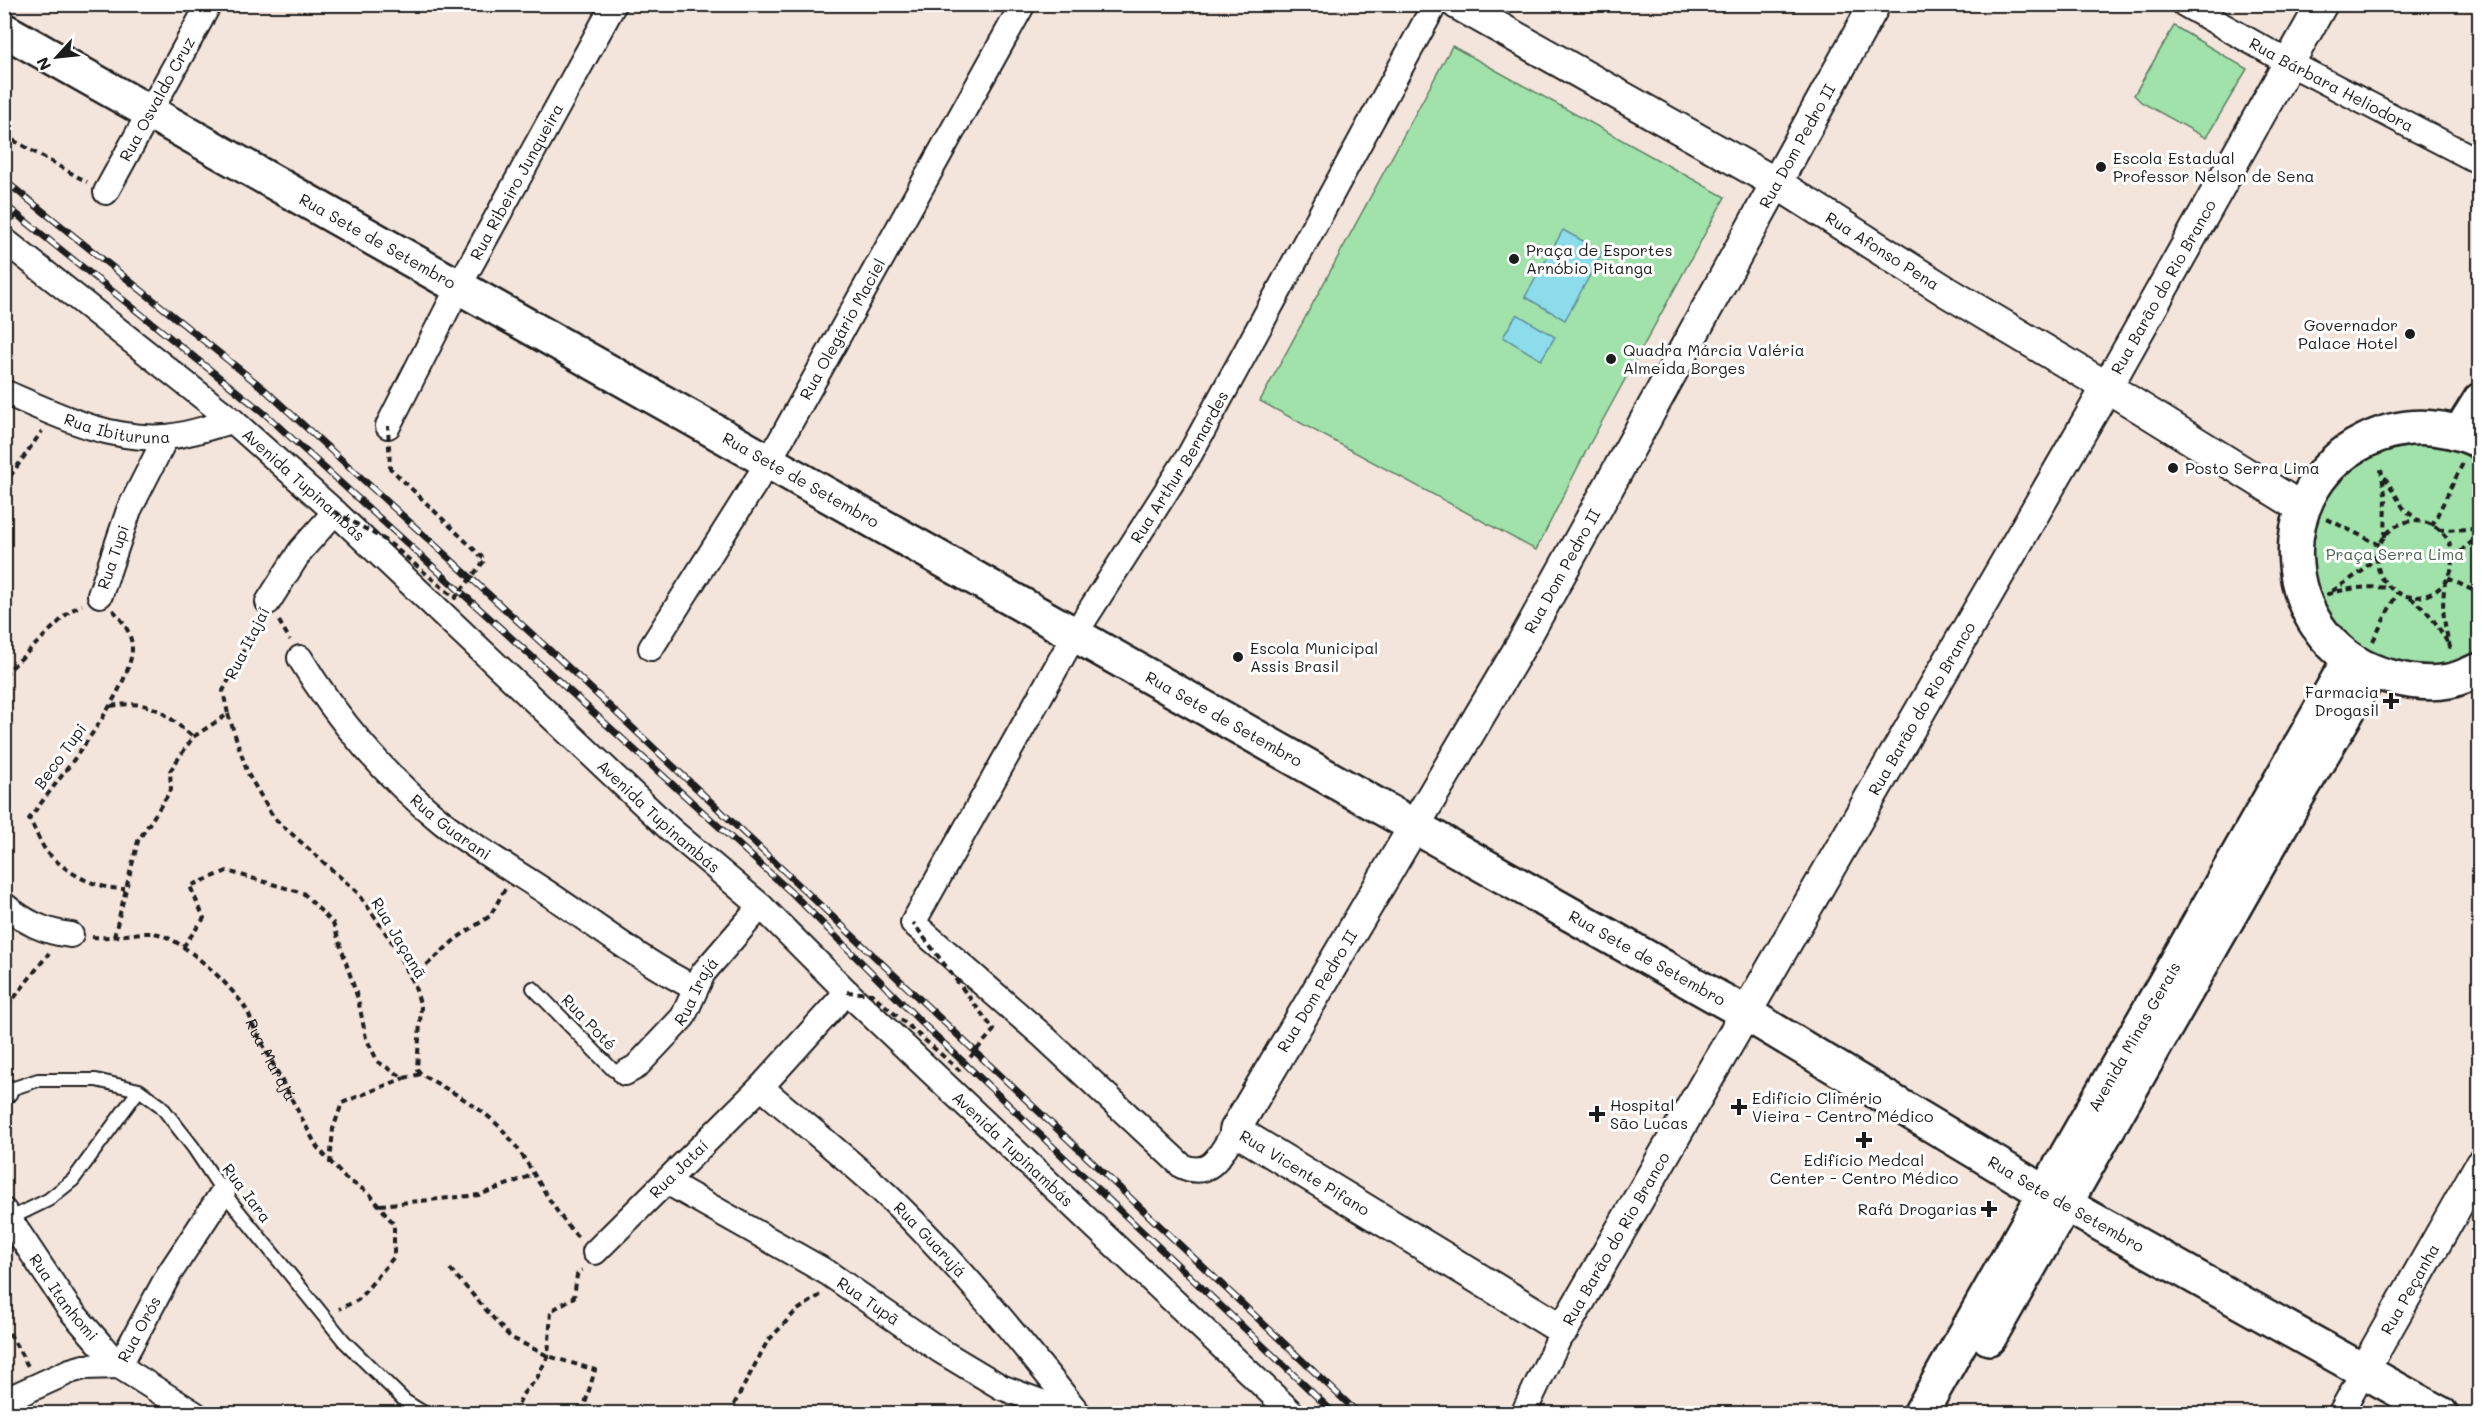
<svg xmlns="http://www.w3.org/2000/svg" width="2484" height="1418" viewBox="0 0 2484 1418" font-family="Mali,sans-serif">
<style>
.green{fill:#a1e2ab;stroke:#5e7f64;stroke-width:1.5}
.water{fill:#8ddceb;stroke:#608f98;stroke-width:1.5}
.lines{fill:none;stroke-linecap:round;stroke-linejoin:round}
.service-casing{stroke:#1c1c1c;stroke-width:16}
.minor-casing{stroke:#1c1c1c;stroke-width:28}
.tertiary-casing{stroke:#1c1c1c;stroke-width:34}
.secondary-casing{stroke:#1c1c1c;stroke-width:38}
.primary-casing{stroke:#1c1c1c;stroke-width:38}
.path{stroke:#1c1c1c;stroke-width:4;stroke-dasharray:6 4.5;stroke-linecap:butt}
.service{stroke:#fff;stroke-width:12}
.minor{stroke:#fff;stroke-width:24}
.tertiary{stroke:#fff;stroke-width:30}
.secondary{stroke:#fff;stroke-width:33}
.primary{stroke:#fff;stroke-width:33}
.rail-casing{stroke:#1c1c1c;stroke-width:7}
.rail{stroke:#fff;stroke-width:4.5;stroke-dasharray:14;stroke-linecap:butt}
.path-bridge{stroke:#1c1c1c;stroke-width:4;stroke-dasharray:6 4.5;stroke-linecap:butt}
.poi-dot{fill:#1c1c1c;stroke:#fff;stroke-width:2}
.labels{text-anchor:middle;stroke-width:6;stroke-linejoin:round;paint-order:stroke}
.street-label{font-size:16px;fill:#1c1c1c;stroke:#fff}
.poi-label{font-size:16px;fill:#1c1c1c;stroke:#fff;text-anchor:start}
.park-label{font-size:16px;fill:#4b614e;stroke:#fff}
</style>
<rect width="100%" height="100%" fill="#f4e5dc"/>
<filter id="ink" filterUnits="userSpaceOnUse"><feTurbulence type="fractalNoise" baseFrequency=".0167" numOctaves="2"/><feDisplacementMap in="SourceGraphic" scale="12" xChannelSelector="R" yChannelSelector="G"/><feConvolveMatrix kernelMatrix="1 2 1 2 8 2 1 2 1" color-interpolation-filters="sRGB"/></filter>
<g filter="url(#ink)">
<path class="green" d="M 2174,26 L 2247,69 L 2206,138 L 2141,102 L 2134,95 Z
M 1452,46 L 1725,197 L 1588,447 L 1536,550 L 1260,401 Z
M 2417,445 L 2452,449 L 2479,462 L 2479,653 L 2454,666 L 2416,670 L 2345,641 L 2322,610 L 2310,573 L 2311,534 L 2325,499 L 2351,469 L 2382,452 Z"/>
<path class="water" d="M 1563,230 L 1603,252 L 1565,320 L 1525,297 Z
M 1517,314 L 1555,337 L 1541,360 L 1503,337 Z"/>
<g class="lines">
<g class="service-casing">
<path id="service" d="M 533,988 L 613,1070 L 625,1073
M 5,1091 L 38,1080 L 96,1080 L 139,1090 L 161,1106 L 193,1147 L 223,1192 L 344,1341 L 405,1401 L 426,1414
M 9,1219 L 48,1200 L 73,1180 L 139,1090"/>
</g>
<g class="minor-casing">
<g id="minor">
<path id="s2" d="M 2184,4 L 2291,64 L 2480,162"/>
<path id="s3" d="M 106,192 L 209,4"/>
<path id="s4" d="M 4,240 L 233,421 L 335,512 L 671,830 L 761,906 L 847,992 L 1293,1414"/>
<path id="s5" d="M 4,392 C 55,414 108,441 165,437 C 187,436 211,426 233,421"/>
<path id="s6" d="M 388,426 L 458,288 L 614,4"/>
<path id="s7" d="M 100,595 L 129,510 L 166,437"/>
<path d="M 268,602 L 301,550 L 335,512"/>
<path id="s8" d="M 651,648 L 769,461 L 1023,4"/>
<path id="s9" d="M 300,658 C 337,720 387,778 443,823 C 480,852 522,875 561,902 C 605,932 647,964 695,988"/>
<path d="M 4,905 C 25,922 44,932 71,935"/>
<path id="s10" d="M 625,1073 L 636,1067 L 683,1017 L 703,973 L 761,906"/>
<path id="s11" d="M 761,1087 C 805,1125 851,1161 893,1201 C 960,1266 1020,1340 1079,1414"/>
<path d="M 4,1091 L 5,1091"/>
<path id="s12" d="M 1235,1130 C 1222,1151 1212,1180 1182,1166 L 1043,1036 L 913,923 L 1075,634 L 1190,454 L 1435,4"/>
<path id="s13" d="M 667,1182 L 828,1273 L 941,1351 L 1001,1387 L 1073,1414"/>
<path id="s14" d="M 4,1211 L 68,1307 L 119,1366 L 195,1414"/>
<path id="s15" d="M 595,1252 L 761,1087 L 847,992"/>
<path id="s16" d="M 4,1401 L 70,1371 L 84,1367 L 119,1366 L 169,1274 L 223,1192"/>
<path d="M 1523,1414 L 1563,1330"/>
<path d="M 2340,1414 L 2364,1370"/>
</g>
</g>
<g class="tertiary-casing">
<g id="tertiary">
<path id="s17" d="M 1457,4 L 1776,183 L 1949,293 L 2107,387 L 2302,508"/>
<path id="s18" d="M 1875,4 L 1523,642 L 1235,1130 L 1563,1330 L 2107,387 L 2322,4"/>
<path id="s19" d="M 2364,1370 L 2480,1165"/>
</g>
</g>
<g class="secondary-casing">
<g id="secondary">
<path d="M 2460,432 L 2480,400"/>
<path d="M 2480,441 C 2442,424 2403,422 2365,441 C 2260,492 2278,649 2391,677 C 2410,682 2429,685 2449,681 C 2460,679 2470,673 2480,670"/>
<path id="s20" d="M 2045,1193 L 2349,660"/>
<path d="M 2065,1204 L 2301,790 L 2371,672"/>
</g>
</g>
<g class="primary-casing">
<g id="primary">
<path id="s21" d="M 4,30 L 1747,1014 L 2045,1193 L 2441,1414"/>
<path d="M 1989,1338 L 2065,1204"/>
<path d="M 1920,1414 L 2045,1193"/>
</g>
</g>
<g class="path">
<path d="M 4,135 L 87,182"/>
<path d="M 4,210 L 16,219"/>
<path d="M 4,485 L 42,431"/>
<path d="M 2327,519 L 2380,545"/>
<circle cx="2415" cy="559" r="38"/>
<path d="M 2432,526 L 2464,461"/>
<path d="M 2438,530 L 2480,529"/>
<path d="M 2385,537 L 2386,499 L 2381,471 L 2404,509 L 2419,521"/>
<path d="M 2377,554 L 2364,570 L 2328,594 C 2349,588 2368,586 2390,588"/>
<path d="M 2454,560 L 2465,547 L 2480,536"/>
<path d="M 2448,578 L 2480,594"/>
<path d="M 2410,598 C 2429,609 2439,628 2450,647 C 2444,625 2441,606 2445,584"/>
<path d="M 113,610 C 122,620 131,632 132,646 C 134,689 56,782 29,819 C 35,829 40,843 47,852 C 68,874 95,889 125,889"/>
<path d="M 279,621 L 290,640"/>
<path d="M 2373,641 L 2397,593"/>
<path d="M 4,675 L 70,611 L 82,605"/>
<path d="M 111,706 C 152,699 163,712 193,737"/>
<path d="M 228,714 L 248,774 L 274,818 L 358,893 L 392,942 L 415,987 L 421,1007 L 417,1069 L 421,1074 C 451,1092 485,1108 508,1136 C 534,1168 550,1209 579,1238"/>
<path id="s1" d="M 92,937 C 113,939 133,932 153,933 C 179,935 233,987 246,1009 C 249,1014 251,1020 253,1026 L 317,1147 L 345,1178 L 369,1193 L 394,1224 L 394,1257 L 358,1300 L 339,1309"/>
<path d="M 114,937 L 138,841 L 171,790 L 170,771 L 193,737 L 228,714 L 223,691 L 259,620"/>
<path d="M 183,947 L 204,918 L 190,886 L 227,871 L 303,893 L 333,923 L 358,999 L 366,1038 L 378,1062 L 404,1078 L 421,1074"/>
<path d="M 411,979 L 457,938 L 490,916 L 505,889"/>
<path d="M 5,1069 L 7,1007 L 49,953"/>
<path d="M 330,1164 L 333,1129 L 342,1103 L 404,1078"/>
<path d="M 380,1205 L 479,1195 L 535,1174"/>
<path d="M 450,1269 L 510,1337 L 548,1356 L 595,1370 L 582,1414"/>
<path d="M 4,1324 L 28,1366"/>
<path d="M 515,1414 L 522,1395 L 537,1378 L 548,1356 L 551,1311 L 574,1297 L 577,1275 L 582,1270"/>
<path d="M 729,1414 L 767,1342 L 796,1311 L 822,1294"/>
</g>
<use href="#service" class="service"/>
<use href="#minor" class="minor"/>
<use href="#tertiary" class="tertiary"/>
<use href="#secondary" class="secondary"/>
<use href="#primary" class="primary"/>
<g class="rail-casing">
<path id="rail" d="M 4,180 L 264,389 L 567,666 L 1359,1414
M 4,204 L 265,414 L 793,894 L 920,1021 L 1335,1414"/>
</g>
<use href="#rail" class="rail"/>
<path class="path-bridge" d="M 335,512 L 387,541 L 455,598 L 485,560 L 390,468 L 388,426
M 847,992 L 872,994 L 959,1070 L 994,1030 L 913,923"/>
</g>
</g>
<g class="poi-dot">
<circle cx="2101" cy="167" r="6"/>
<circle cx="1514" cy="259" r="6"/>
<circle cx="2410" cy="334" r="6"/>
<circle cx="1611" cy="359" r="6"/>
<circle cx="2173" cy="468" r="6"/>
<circle cx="1238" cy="657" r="6"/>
<path d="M2388 692h6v6h6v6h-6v6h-6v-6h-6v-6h6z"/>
<path d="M1736 1098h6v6h6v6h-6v6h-6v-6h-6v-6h6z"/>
<path d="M1594 1105h6v6h6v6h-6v6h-6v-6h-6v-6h6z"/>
<path d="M1861 1131h6v6h6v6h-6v6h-6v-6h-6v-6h6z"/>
<path d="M1986 1200h6v6h6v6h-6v6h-6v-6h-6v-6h6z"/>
</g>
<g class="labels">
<g class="street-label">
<text dy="6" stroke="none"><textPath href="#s2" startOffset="168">Rua Bárbara Heliodora</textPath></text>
<text dy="6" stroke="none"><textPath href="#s3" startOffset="106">Rua Osvaldo Cruz</textPath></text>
<text transform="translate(1797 146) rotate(-61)" y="6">Rua Dom Pedro II</text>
<text dy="6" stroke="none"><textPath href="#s6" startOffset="276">Rua Ribeiro Junqueira</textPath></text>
<text dy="6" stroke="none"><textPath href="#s21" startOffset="429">Rua Sete de Setembro</textPath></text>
<text dy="6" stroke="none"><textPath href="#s17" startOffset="492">Rua Afonso Pena</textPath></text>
<text dy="6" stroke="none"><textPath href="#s18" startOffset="2883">Rua Barão do Rio Branco</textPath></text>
<text dy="6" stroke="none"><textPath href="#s8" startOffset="372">Rua Olegário Maciel</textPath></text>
<text dy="6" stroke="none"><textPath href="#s5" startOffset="120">Rua Ibituruna</textPath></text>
<text dy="6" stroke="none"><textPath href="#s12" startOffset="964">Rua Arthur Bernardes</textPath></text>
<text dy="6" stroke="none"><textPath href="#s21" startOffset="915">Rua Sete de Setembro</textPath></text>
<text dy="6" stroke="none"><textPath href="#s4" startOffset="387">Avenida Tupinambás</textPath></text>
<text dy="6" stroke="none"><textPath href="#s7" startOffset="40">Rua Tupi</textPath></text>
<text transform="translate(1562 571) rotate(-61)" y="6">Rua Dom Pedro II</text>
<text transform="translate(247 643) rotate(-63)" y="6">Rua Itajaí</text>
<text dy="6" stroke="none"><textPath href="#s18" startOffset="2397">Rua Barão do Rio Branco</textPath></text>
<text dy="6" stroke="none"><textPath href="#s21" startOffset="1401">Rua Sete de Setembro</textPath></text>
<text transform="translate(60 756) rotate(-54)" y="6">Beco Tupi</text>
<text dy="6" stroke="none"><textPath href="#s4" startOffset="873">Avenida Tupinambás</textPath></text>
<text dy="6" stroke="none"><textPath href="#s9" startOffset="228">Rua Guarani</textPath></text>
<text transform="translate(399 938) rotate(59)" y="6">Rua Jaçanã</text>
<text dy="6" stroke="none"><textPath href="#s21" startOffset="1887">Rua Sete de Setembro</textPath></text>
<text transform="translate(1317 991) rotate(-59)" y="6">Rua Dom Pedro II</text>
<text dy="6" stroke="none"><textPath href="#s10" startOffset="110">Rua Irajá</textPath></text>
<text transform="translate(589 1022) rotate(46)" y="6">Rua Poté</text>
<text dy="6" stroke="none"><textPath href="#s20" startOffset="180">Avenida Minas Gerais</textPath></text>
<text dy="6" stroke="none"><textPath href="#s1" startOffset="240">Rua Marajá</textPath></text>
<text dy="6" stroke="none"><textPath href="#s4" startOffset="1359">Avenida Tupinambás</textPath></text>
<text dy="6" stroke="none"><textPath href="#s15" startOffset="118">Rua Jataí</textPath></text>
<text dy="6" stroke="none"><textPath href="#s18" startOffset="1377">Rua Vicente Pifano</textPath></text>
<text transform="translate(247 1193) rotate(53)" y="6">Rua Iara</text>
<text dy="6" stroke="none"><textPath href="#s21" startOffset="2373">Rua Sete de Setembro</textPath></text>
<text dy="6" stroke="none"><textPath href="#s18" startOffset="1785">Rua Barão do Rio Branco</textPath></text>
<text dy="6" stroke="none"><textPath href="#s11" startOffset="228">Rua Guarujá</textPath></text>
<text dy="6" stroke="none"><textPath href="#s19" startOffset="93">Rua Peçanha</textPath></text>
<text dy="6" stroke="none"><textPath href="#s14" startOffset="105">Rua Itanhomi</textPath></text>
<text dy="6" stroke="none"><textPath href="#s13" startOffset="234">Rua Tupã</textPath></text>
<text dy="6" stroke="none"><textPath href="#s16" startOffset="164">Rua Orós</textPath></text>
</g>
<g class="poi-label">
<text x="2113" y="164">Escola Estadual<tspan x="2113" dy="18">Professor Nelson de Sena</tspan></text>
<text x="1526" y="256">Praça de Esportes<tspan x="1526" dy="18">Arnóbio Pitanga</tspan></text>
<text x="2398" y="331" text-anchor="end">Governador<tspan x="2398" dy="18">Palace Hotel</tspan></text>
<text x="1623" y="356">Quadra Márcia Valéria<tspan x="1623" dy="18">Almeida Borges</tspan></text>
<text x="2185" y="474">Posto Serra Lima</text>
<text x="1250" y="654">Escola Municipal<tspan x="1250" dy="18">Assis Brasil</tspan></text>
<text x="2379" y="698" text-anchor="end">Farmacia<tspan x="2379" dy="18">Drogasil</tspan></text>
<text x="1752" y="1104">Edifício Climério<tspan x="1752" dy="18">Vieira - Centro Médico</tspan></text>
<text x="1610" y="1111">Hospital<tspan x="1610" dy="18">São Lucas</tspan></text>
<text x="1864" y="1166" text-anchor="middle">Edifício Medcal<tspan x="1864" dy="18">Center - Centro Médico</tspan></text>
<text x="1977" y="1215" text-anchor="end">Rafá Drogarias</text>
</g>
<g class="park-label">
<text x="2395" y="560">Praça Serra Lima</text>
</g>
</g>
<rect width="2484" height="1418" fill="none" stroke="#fff" stroke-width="24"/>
<rect x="12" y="12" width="2460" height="1394" fill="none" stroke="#1c1c1c" stroke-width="2" filter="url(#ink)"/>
<g transform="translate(57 57) rotate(243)" stroke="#ffffff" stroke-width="4.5" paint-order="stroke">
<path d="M0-4.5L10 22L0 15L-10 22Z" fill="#1c1c1c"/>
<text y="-9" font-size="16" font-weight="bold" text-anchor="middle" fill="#1c1c1c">N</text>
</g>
</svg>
